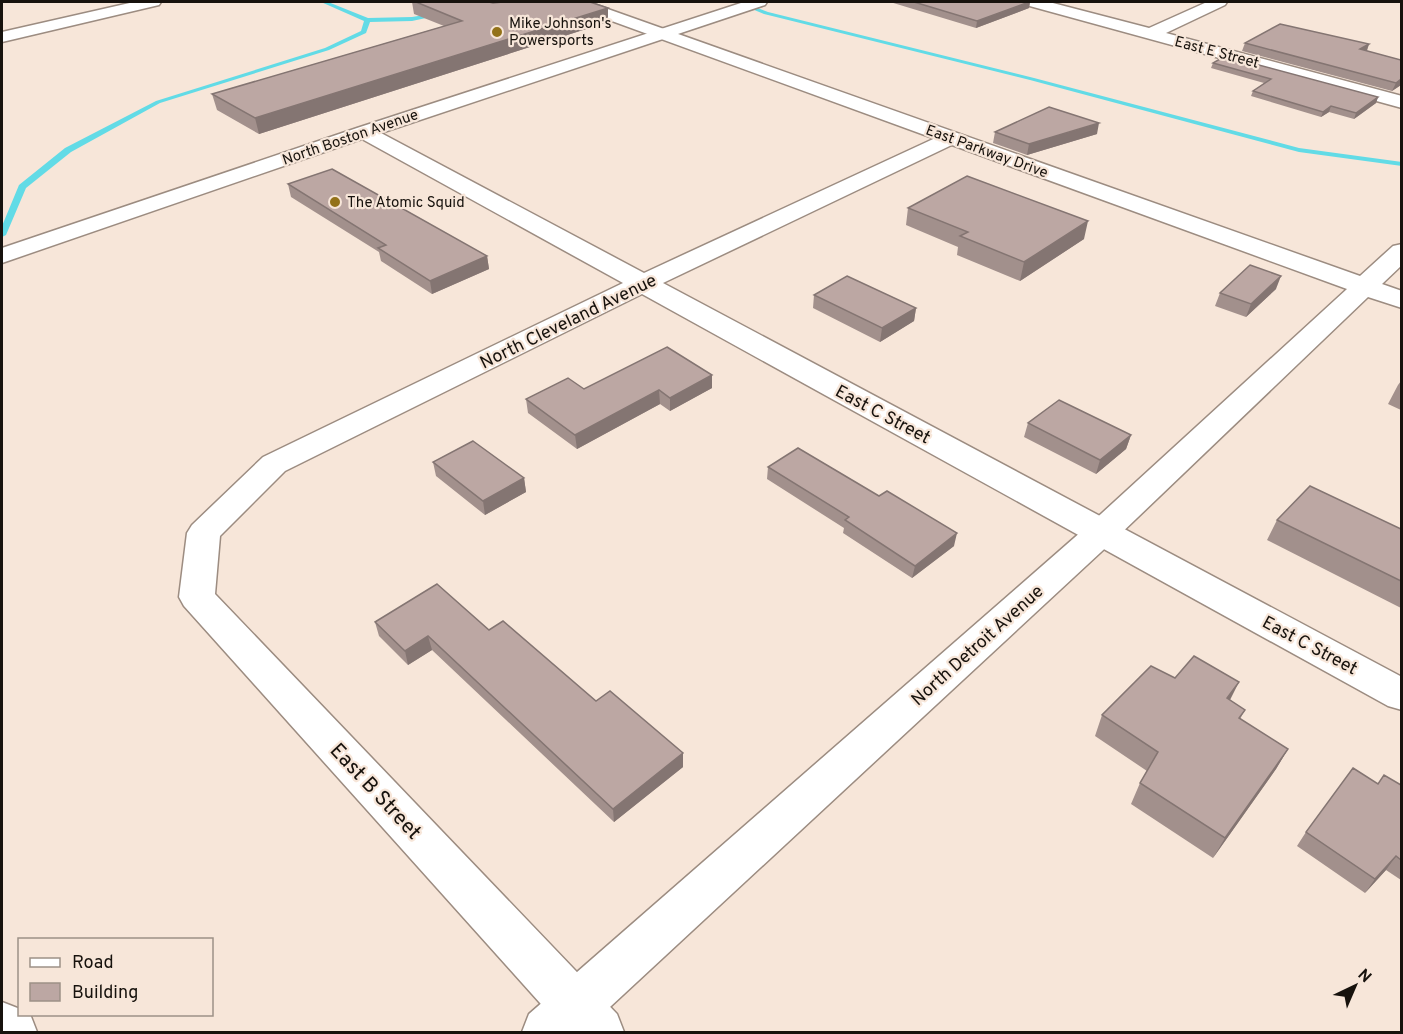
<svg xmlns="http://www.w3.org/2000/svg" width="1403" height="1034" viewBox="0 0 1403 1034" font-family="Overpass,sans-serif">
<style>
.lines{fill:none;stroke-linecap:round;stroke-linejoin:round}
.stream{fill:#62dbe6;fill-rule:evenodd}
.street-casing{stroke:#9c8c81;stroke-width:3}
.secondary-casing{stroke:#9c8c81;stroke-width:3}
.primary-casing{stroke:#9c8c81;stroke-width:3}
.highway-casing{stroke:#9c8c81;stroke-width:3}
.street{fill:#fff;fill-rule:evenodd}
.secondary{fill:#fff;fill-rule:evenodd}
.primary{fill:#fff;fill-rule:evenodd}
.highway{fill:#fff;fill-rule:evenodd}
.wall{fill:#a2908c}
.shaded-wall{fill:#847572}
.building{fill:#bca7a3;stroke:#847572;stroke-width:1.5}
.poi-dot{fill:#937219;stroke:#f7e6d9;stroke-width:2}
.labels{text-anchor:middle;stroke-width:4.5;stroke-linejoin:round;paint-order:stroke}
.far-poi-label{font-size:15px;fill:#17120d;stroke:#f7e6d9;text-anchor:start}
.far-street-label{font-size:15px;fill:#17120d;stroke:#f7e6d9}
.street-label{font-size:18px;fill:#17120d;stroke:#f7e6d9}
.near-street-label{font-size:21px;fill:#17120d;stroke:#f7e6d9}
</style>
<rect width="100%" height="100%" fill="#f7e6d9"/>
<g class="lines">
<path class="stream" d="M 321,2 L 328,2 L 368,18 L 412,17 L 437,13 L 440,15 L 412,21 L 370,22 L 366,33 L 329,50 L 160,103 L 71,152 L 26,188 L 6,235 L 2,237 L 2,226 L 19,185 L 65,148 L 156,101 L 325,48 L 361,31 L 364,21 Z
M 735,2 L 742,2 L 768,12 L 1034,78 L 1299,148 L 1402,162 L 1402,166 L 1299,152 L 1030,80 L 764,14 Z"/>
<g class="street-casing">
<path id="street" d="M 744,2 L 767,2 L 765,5 L 381,133 L 644,273 L 944,134 L 951,132 L 958,134 L 961,138 L 958,142 L 663,283 L 1402,677 L 1402,710 L 1388,706 L 642,294 L 285,471 L 220,536 L 215,594 L 617,1014 L 624,1032 L 566,1032 L 184,606 L 179,597 L 187,533 L 192,525 L 263,457 L 623,283 L 362,139 L 2,263 L 2,248 L 357,128 Z
M 1024,2 L 1049,2 L 1149,28 L 1207,2 L 1227,2 L 1225,5 L 1166,33 L 1402,96 L 1402,108 L 1026,5 Z"/>
</g>
<g class="secondary-casing">
<path id="secondary" d="M 566,2 L 588,2 L 1360,276 L 1393,246 L 1402,244 L 1402,265 L 1382,284 L 1402,291 L 1402,308 L 1368,297 L 1114,540 L 583,1032 L 522,1032 L 529,1014 L 1090,524 L 1347,289 L 568,5 Z"/>
</g>
<g class="primary-casing">
<path id="primary" d="M 2,1002 L 20,1009 L 20,1014 L 30,1014 L 37,1032 L 2,1032 Z"/>
</g>
<g class="highway-casing">
<path id="highway" d="M 134,2 L 161,2 L 159,5 L 2,42 L 2,32 Z"/>
</g>
<use href="#street" class="street"/>
<use href="#secondary" class="secondary"/>
<use href="#primary" class="primary"/>
<use href="#highway" class="highway"/>
</g>
<path class="wall" d="M 412,2 L 489,2 L 493,3 L 608,22 L 259,134 L 217,110 L 212,94 L 444,26 L 414,14 Z
M 890,2 L 1030,2 L 1029,8 L 976,28 Z
M 1245,43 L 1369,44 L 1367,51 L 1401,60 L 1401,85 L 1392,91 L 1242,51 Z
M 1213,63 L 1378,97 L 1376,103 L 1354,119 L 1329,112 L 1321,117 L 1251,96 L 1253,91 L 1264,83 L 1211,68 Z
M 995,132 L 1097,134 L 1027,155 L 993,143 Z
M 288,184 L 487,256 L 489,269 L 432,294 L 381,261 L 379,252 L 291,197 Z
M 908,208 L 1084,239 L 1020,281 L 957,255 L 958,247 L 906,225 Z
M 1276,289 L 1246,317 L 1215,306 L 1220,293 Z
M 814,295 L 916,308 L 914,321 L 880,342 L 813,308 Z
M 1401,381 L 1401,410 L 1388,404 L 1398,385 Z
M 712,388 L 670,411 L 660,404 L 577,449 L 528,413 L 526,399 L 584,389 Z
M 1028,423 L 1131,435 L 1126,449 L 1096,474 L 1024,437 Z
M 433,462 L 524,478 L 526,492 L 485,515 L 436,476 Z
M 768,467 L 954,546 L 912,578 L 843,533 L 844,528 L 767,479 Z
M 1277,520 L 1401,529 L 1401,608 L 1267,540 Z
M 375,622 L 489,630 L 596,701 L 683,753 L 683,767 L 614,822 L 432,650 L 408,665 L 379,636 Z
M 1230,700 L 1245,710 L 1240,719 L 1288,749 L 1276,769 L 1213,858 L 1131,804 L 1140,783 L 1147,771 L 1095,736 L 1102,715 Z
M 1378,784 L 1401,785 L 1401,880 L 1386,870 L 1365,893 L 1297,846 L 1306,832 Z"/>
<path class="shaded-wall" d="M 1030,2 L 1029,8 L 976,28 L 977,21 Z
M 608,8 L 608,22 L 259,134 L 255,118 Z
M 1369,44 L 1366,52 L 1360,49 Z
M 1401,79 L 1401,85 L 1392,91 L 1396,83 Z
M 1378,97 L 1376,103 L 1354,119 L 1356,113 Z
M 1331,106 L 1329,112 L 1321,117 L 1323,112 Z
M 1099,123 L 1097,134 L 1027,155 L 1029,144 Z
M 1088,221 L 1084,239 L 1020,281 L 1024,262 Z
M 487,256 L 489,269 L 432,294 L 430,281 Z
M 1281,276 L 1276,289 L 1246,317 L 1251,304 Z
M 916,308 L 914,321 L 880,342 L 882,328 Z
M 712,375 L 712,388 L 670,411 L 670,398 Z
M 659,390 L 660,404 L 577,449 L 575,435 Z
M 1131,435 L 1126,449 L 1096,474 L 1100,460 Z
M 524,478 L 526,492 L 485,515 L 483,501 Z
M 957,533 L 954,546 L 912,578 L 915,566 Z
M 428,636 L 432,650 L 408,665 L 405,651 Z
M 1239,682 L 1229,702 L 1227,698 Z
M 1288,749 L 1276,769 L 1213,858 L 1225,838 Z
M 683,753 L 683,767 L 614,822 L 613,809 Z
M 1396,856 L 1386,870 L 1365,893 L 1375,879 Z"/>
<path class="building" d="M 416,2 L 489,2 L 493,3 L 503,2 L 590,2 L 608,8 L 255,118 L 212,94 L 462,21 Z
M 914,2 L 1029,2 L 977,21 Z
M 1280,24 L 1369,44 L 1360,49 L 1401,60 L 1401,79 L 1396,83 L 1245,43 Z
M 1225,56 L 1378,97 L 1356,113 L 1331,106 L 1323,112 L 1253,91 L 1271,79 L 1213,63 Z
M 1049,107 L 1099,123 L 1029,144 L 995,132 Z
M 332,169 L 487,256 L 430,281 L 378,248 L 386,245 L 288,184 Z
M 967,176 L 1088,221 L 1024,262 L 960,236 L 968,232 L 908,208 Z
M 1250,265 L 1281,276 L 1251,304 L 1220,293 Z
M 847,276 L 916,308 L 882,328 L 814,295 Z
M 667,347 L 712,375 L 670,398 L 659,390 L 575,435 L 526,399 L 568,378 L 584,389 Z
M 1059,400 L 1131,435 L 1100,460 L 1028,423 Z
M 473,441 L 524,478 L 483,501 L 433,462 Z
M 798,448 L 879,496 L 887,491 L 957,533 L 915,566 L 845,520 L 849,517 L 768,467 Z
M 1310,486 L 1401,529 L 1401,581 L 1277,520 Z
M 437,584 L 489,630 L 503,621 L 596,701 L 610,691 L 683,753 L 613,809 L 428,636 L 405,651 L 375,622 Z
M 1194,656 L 1239,682 L 1227,698 L 1245,710 L 1239,718 L 1288,749 L 1225,838 L 1140,783 L 1158,752 L 1102,715 L 1151,666 L 1175,678 Z
M 1353,768 L 1378,784 L 1384,775 L 1401,785 L 1401,860 L 1396,856 L 1375,879 L 1306,832 Z"/>
<g class="poi-dot">
<circle cx="497" cy="32" r="6"/>
<circle cx="335" cy="202" r="6"/>
</g>
<g class="labels">
<g class="far-poi-label">
<text x="509" y="28">Mike Johnson's<tspan x="509" dy="17">Powersports</tspan></text>
<text x="347" y="207">The Atomic Squid</text>
</g>
<g class="far-street-label">
<text transform="translate(1217 52) rotate(15)" y="5">East E Street</text>
<text transform="translate(350 137) rotate(-19)" y="5">North Boston Avenue</text>
<text transform="translate(987 151) rotate(20)" y="5">East Parkway Drive</text>
</g>
<g class="street-label">
<text transform="translate(568 321) rotate(-26)" y="6">North Cleveland Avenue</text>
<text transform="translate(883 414) rotate(28)" y="6">East C Street</text>
<text transform="translate(977 645) rotate(-42)" y="6">North Detroit Avenue</text>
<text transform="translate(1310 645) rotate(28)" y="6">East C Street</text>
</g>
<g class="near-street-label">
<text transform="translate(376 791) rotate(47)" y="7">East B Street</text>
</g>
</g>
<rect width="1403" height="1034" fill="none" stroke="#17120d" stroke-width="6"/>
<rect x="18" y="938" width="195" height="78" fill="#f7e6d9" stroke="#9d9187" stroke-width="1.5"/>
<rect x="30" y="958" width="30" height="9" fill="#ffffff" stroke="#9d9187" stroke-width="1.5"/>
<text x="72" y="968" font-size="18" fill="#17120d">Road</text>
<rect x="30" y="983" width="30" height="18" fill="#bca7a3" stroke="#9d9187" stroke-width="1.5"/>
<text x="72" y="998" font-size="18" fill="#17120d">Building</text>
<g transform="translate(1355 986) rotate(44)" stroke="#f7e6d9" stroke-width="4.5" paint-order="stroke">
<path d="M0-4.5L10 22L0 15L-10 22Z" fill="#17120d"/>
<text y="-9" font-size="16" font-weight="bold" text-anchor="middle" fill="#17120d">N</text>
</g>
</svg>
